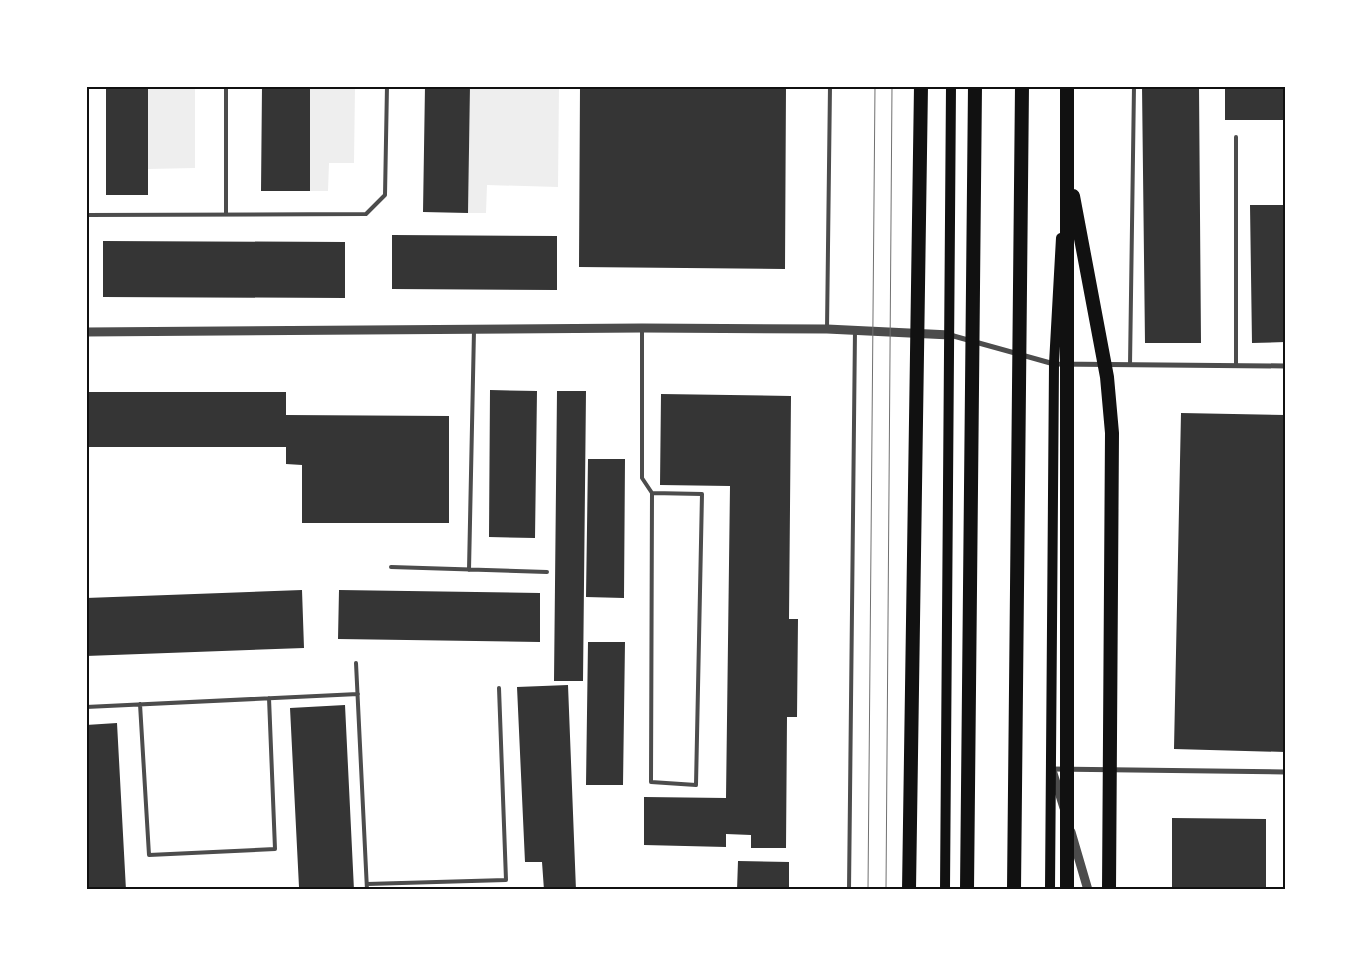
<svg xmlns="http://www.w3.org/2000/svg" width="1371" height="976" viewBox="0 0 1371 976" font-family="'Space Grotesk',sans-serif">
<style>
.green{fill:#eee}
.building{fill:#353535}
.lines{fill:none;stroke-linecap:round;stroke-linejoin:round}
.service{stroke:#4c4c4c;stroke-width:4}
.minor{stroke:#4c4c4c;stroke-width:5}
.tertiary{stroke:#4c4c4c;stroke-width:9}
.secondary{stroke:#111;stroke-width:10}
.trunk{stroke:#111;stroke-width:14}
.tram{stroke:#707070;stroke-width:1}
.neatline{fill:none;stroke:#111;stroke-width:2}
</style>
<rect width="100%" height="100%" fill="#fff"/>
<path class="green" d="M 148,86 L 195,86 L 195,168 L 148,169 Z
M 310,86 L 355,86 L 354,163 L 329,163 L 328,191 L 310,191 Z
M 470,86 L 559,86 L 558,187 L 487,185 L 486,213 L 468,213 Z"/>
<path class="building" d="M 106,86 L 148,86 L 148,195 L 106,195 Z
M 262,86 L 310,86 L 310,191 L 261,191 Z
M 425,86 L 470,86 L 468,213 L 423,212 Z
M 580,86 L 786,86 L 785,269 L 579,267 Z
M 1142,86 L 1199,86 L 1201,343 L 1145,343 Z
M 1225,86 L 1284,86 L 1285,120 L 1225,120 Z
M 1250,205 L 1285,205 L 1285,342 L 1252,343 Z
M 392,235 L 557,236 L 557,290 L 392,289 Z
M 103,241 L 345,242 L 345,298 L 103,297 Z
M 490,390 L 537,391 L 535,538 L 489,537 Z
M 557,391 L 586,391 L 583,681 L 554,681 Z
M 86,392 L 286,392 L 286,415 L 449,416 L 449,523 L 302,523 L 302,465 L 286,464 L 286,447 L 86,447 Z
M 661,394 L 791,396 L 789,619 L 798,619 L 797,717 L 787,717 L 786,848 L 751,848 L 751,835 L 726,834 L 726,847 L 644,845 L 644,797 L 726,798 L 730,486 L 660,485 Z
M 1181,413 L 1285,415 L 1285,752 L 1174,749 Z
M 588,459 L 625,459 L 624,598 L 586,597 Z
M 302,590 L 304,648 L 86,656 L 86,598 Z
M 339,590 L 540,593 L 540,642 L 338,639 Z
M 588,642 L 625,642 L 623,785 L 586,785 Z
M 568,685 L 576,890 L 544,890 L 542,862 L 525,862 L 517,687 Z
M 345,705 L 354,890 L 280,890 L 280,888 L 299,887 L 290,708 Z
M 117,723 L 126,890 L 86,890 L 86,725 Z
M 1172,818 L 1266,819 L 1266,890 L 1172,890 Z
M 738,861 L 789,862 L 789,890 L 737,890 Z"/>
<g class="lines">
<path class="service" d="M 226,214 L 226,86
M 86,215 L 366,214 L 385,195 L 387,86
M 642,329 L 642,478 L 652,493 L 651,782 L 696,785 L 702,494 L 652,493
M 827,329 L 830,86
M 1130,365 L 1134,86
M 1236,366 L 1236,137
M 391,567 L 547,572
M 469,570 L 474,330
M 356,663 L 367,890
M 140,704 L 149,855 L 275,849 L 269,698
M 86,707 L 358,694
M 367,884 L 506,880 L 499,688
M 849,890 L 855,330"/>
<path class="minor" d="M 950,335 L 1054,364 L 1285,366
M 1052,769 L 1285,772"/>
<path class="tertiary" d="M 86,332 L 642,328 L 827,329 L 950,335
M 1052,770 L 1064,808
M 1071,832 L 1088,890"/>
<path class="secondary" d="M 945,890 L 951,86
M 1050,890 L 1054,364 L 1061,238"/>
<path class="trunk" d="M 1067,86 L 1067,890
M 1073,196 L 1107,377 L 1112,433 L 1109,890
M 909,890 L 921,86
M 967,890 L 975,86
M 1014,890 L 1022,86"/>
<path class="tram" d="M 868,890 L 875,86
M 886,890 L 892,86"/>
</g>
<rect width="1371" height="976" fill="none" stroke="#ffffff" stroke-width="175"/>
<rect x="88" y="88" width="1196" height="800" class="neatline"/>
</svg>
